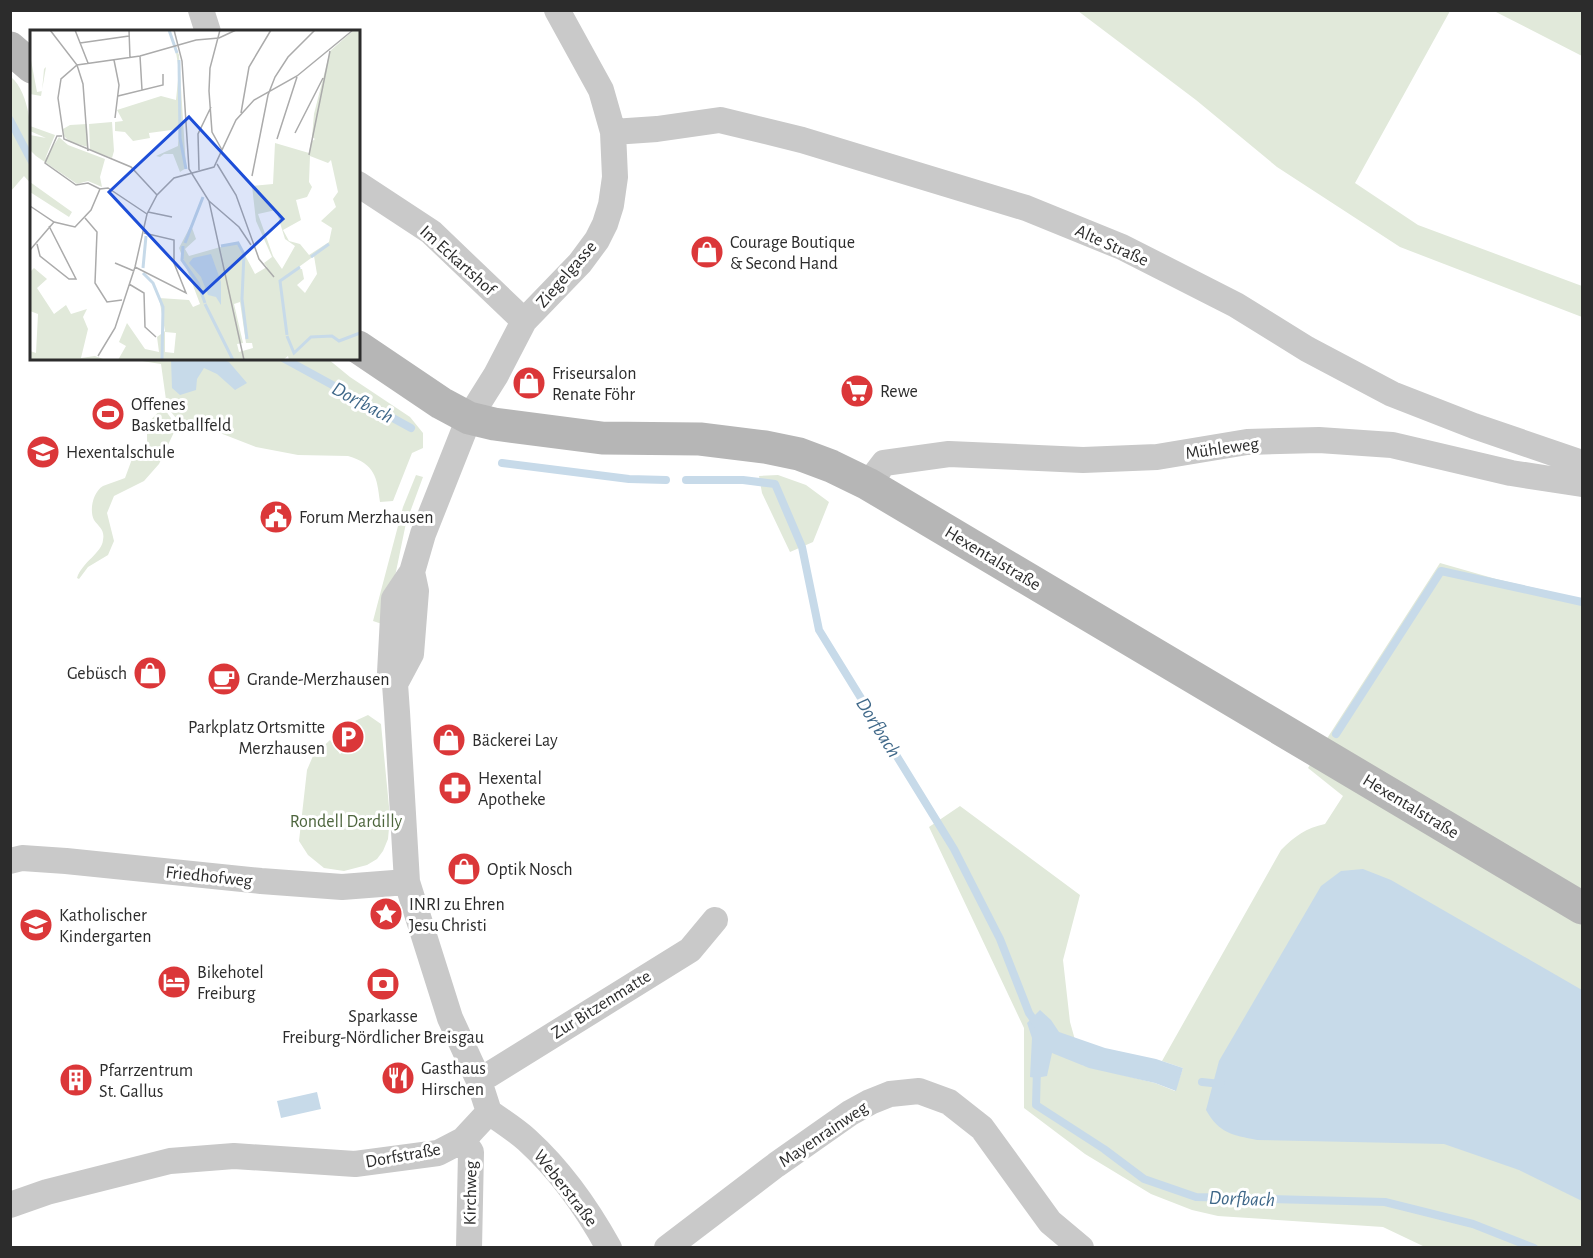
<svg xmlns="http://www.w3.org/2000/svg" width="1593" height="1258" viewBox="0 0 1593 1258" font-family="'Alegreya Sans',sans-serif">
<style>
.green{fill:#e1e9da}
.water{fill:#c7dae9}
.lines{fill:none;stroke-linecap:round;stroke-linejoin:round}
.stream{stroke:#c7dae9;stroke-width:8}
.minor{stroke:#c9c9c9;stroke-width:26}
.secondary{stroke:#b6b6b6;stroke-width:33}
.labels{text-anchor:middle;stroke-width:6;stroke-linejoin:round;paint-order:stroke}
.poi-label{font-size:18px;fill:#2c2c2c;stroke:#fff;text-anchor:start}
.street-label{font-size:18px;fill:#2c2c2c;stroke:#fff}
.park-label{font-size:18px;fill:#4d653d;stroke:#fff}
.water-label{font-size:20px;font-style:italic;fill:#3f6889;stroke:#fff}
.inset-river{fill:none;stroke:#c7dae9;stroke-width:3}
.inset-road{fill:none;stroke:#ababab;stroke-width:1.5}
.view{fill:#1d4ed8;fill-opacity:0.15;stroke:#1d4ed8;stroke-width:3}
.inset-edge{fill:none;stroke:#2c2c2c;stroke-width:3}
</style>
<rect width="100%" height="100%" fill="#fff"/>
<path class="green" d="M 1078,11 L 1450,11 L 1355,183 L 1418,225 L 1582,286 L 1582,317 L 1400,247 L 1277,167 L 1196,100 Z
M 1494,11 L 1582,11 L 1582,56 Z
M 11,77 C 35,97 32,156 32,185 L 24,176 L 11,191 Z
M 143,358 L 328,359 L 350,377 L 410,417 L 423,433 L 423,448 L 412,453 L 393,501 L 380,502 C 377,477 375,464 348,456 L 298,455 L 256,447 L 220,433 L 204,433 L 187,421 L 180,423 L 167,407 L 161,364 L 142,361 Z
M 163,407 L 176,425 L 176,428 L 159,464 L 144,481 L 114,496 L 107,513 L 114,541 L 108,555 L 88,567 L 79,579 L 77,578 C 82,562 102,553 103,540 C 105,530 99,527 94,520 C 89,510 93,492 103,486 C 110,483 118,481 125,478 L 132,459 L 147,443 L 147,424 Z
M 416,475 L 423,477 L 406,523 L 385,625 L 373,621 L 403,507 Z
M 778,475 L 806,485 L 829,502 L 813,542 L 790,552 L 762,493 L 759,476 Z
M 1440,563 L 1496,579 L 1582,599 L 1582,1247 L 1425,1247 L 1383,1227 L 1218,1216 L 1192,1210 L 1151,1194 L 1085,1154 L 1024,1108 L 1024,1028 L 929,827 L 960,806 L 1080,895 L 1063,960 L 1070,1022 L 1082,1065 L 1155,1083 L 1175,1091 L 1183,1068 L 1162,1061 L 1281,850 C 1295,836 1306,828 1325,824 L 1343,796 L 1308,768 Z
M 368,715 L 381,724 L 390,817 L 388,839 L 383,851 L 377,859 L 367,865 L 344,871 L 324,868 L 308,855 L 299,841 L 307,770 L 313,756 L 330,740 L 340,754 L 365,734 L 355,721 Z"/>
<path class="water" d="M 171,359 L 222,359 L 229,362 L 247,383 L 235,390 L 217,374 L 204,368 L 197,379 L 196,390 L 180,395 L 172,388 Z
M 1363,869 L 1391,880 L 1582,990 L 1582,1201 L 1519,1170 L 1444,1144 L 1257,1140 C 1232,1135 1219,1133 1206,1110 L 1219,1061 L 1321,886 L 1341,871 Z
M 1040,1010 L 1051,1020 L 1059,1032 L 1105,1048 L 1156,1059 L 1183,1068 L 1176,1091 L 1155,1083 L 1089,1068 L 1052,1053 L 1047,1076 L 1036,1078 L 1030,1077 L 1032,1038 L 1027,1023 Z
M 317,1092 L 321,1109 L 281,1118 L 277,1101 Z"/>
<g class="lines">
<path class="stream" d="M 10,120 L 32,162
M 283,358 L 411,428
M 502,463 L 629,479 L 666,480
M 686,480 L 743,480 L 775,484 L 802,547 L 819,630 L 954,849 L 1000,939 L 1029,1013 L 1038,1026
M 1336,734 L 1441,571 L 1582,602
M 1037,1068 L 1036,1105 L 1104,1149 L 1144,1179 L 1196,1197 L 1385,1202 L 1473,1224 L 1534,1248
M 1202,1082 L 1221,1084"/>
<path class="minor" d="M 201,10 L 208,32
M 613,132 L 657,129 L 720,120 L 802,140 L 1026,208 L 1122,247 L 1236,305 L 1307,349 L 1392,394 L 1474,426 L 1582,463
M 358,184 L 431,232 L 524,321
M 868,484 L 884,463 L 949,454 L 1083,460 L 1157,457 L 1247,442 L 1319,440 L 1392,445 L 1511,473 L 1582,484
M 395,684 L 411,654 L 416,591 L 412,572
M 10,861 L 22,858 L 66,861 L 261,881 L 342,887 L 407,882
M 479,1081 L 690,950 L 715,920
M 489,1112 L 479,1081 L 450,1018 L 407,882 L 397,712 L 395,684 L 390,673 L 394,599 L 412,572 L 423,534 L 469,418 L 496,375 L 524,321 L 580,263 L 597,240 L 605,224 L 611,205 L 615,177 L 613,132 L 601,90 L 557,10
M 489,1112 C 502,1121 516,1130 527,1140 C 561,1171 587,1208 609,1248
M 463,1140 L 471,1152 L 469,1248
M 10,1205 L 47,1192 L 170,1161 L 234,1156 L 355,1164 L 438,1153 L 463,1140 L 489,1112
M 667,1248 L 776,1165 L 850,1113 L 870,1102 L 890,1094 L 919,1091 L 949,1102 L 982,1128 L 1050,1222 L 1081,1248"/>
<path class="secondary" d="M 10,48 L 32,67
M 358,347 L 441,403 L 469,418 L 494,424 L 602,438 L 700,439 L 765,447 L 799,454 L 831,466 L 868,484 L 1582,908"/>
</g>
<defs>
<g id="shop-disc" transform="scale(1.725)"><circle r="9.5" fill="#db3739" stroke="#fff"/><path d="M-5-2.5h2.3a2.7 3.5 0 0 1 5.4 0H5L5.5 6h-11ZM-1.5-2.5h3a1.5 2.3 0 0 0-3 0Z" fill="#fff"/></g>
<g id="supermarket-disc" transform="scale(1.725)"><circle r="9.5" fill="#db3739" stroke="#fff"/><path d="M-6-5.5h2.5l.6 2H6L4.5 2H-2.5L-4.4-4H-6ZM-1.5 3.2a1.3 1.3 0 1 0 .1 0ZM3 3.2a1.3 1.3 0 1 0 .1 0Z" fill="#fff"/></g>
<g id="stadium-disc" transform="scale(1.725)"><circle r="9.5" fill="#db3739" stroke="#fff"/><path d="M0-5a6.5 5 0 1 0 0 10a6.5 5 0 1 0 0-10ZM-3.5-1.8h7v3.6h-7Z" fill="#fff"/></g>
<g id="school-disc" transform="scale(1.725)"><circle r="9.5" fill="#db3739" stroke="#fff"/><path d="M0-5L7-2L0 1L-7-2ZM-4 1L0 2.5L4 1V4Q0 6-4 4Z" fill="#fff"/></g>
<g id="civic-disc" transform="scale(1.725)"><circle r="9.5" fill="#db3739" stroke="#fff"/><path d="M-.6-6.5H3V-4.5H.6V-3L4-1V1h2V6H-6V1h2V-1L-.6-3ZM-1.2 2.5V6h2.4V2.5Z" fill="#fff"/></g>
<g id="cafe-disc" transform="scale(1.725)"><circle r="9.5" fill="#db3739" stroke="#fff"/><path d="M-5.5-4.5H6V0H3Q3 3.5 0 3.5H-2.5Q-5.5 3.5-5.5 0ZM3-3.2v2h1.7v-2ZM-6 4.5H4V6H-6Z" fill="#fff"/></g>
<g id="parking-disc" transform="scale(1.725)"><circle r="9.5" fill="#db3739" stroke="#fff"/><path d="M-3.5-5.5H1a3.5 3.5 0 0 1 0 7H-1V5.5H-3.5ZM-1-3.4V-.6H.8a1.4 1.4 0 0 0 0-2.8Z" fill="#fff"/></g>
<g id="pharmacy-disc" transform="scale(1.725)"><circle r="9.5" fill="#db3739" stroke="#fff"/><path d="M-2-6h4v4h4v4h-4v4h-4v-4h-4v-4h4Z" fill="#fff"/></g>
<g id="sight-disc" transform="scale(1.725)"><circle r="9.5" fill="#db3739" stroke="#fff"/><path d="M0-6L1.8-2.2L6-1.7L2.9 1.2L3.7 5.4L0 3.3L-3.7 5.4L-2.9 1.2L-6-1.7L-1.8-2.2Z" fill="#fff"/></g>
<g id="hotel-disc" transform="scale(1.725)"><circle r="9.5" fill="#db3739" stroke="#fff"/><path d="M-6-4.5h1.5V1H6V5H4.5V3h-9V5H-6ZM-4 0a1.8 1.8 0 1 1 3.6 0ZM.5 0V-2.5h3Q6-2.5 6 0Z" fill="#fff"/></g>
<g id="bank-disc" transform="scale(1.725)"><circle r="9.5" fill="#db3739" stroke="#fff"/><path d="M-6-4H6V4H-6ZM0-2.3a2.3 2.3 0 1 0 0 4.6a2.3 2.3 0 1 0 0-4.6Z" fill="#fff"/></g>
<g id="restaurant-disc" transform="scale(1.725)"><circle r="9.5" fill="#db3739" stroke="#fff"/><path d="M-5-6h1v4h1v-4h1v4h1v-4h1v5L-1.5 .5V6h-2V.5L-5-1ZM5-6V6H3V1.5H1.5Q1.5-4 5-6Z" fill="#fff"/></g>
<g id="building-disc" transform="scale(1.725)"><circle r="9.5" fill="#db3739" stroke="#fff"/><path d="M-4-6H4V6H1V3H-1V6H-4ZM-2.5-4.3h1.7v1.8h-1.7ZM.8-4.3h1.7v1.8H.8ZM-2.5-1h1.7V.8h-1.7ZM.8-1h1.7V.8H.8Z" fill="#fff"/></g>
</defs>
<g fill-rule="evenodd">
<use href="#shop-disc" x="707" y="252"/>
<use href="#shop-disc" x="529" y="383"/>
<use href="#supermarket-disc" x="857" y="391"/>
<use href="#stadium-disc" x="108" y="414"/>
<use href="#school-disc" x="43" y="452"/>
<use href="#civic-disc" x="276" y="517"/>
<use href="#shop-disc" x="150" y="673"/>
<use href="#cafe-disc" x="224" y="679"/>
<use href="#parking-disc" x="348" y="737"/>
<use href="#shop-disc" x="449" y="740"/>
<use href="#pharmacy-disc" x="455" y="788"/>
<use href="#shop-disc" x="464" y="869"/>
<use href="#sight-disc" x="386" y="914"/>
<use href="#school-disc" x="36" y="925"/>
<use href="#hotel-disc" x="174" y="982"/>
<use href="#bank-disc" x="383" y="984"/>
<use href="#restaurant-disc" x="398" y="1078"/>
<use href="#building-disc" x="76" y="1080"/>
</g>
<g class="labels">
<g class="poi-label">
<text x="730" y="248">Courage Boutique<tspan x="730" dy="21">&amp; Second Hand</tspan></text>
<text x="552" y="379">Friseursalon<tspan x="552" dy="21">Renate Föhr</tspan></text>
<text x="880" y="397">Rewe</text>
<text x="131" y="410">Offenes<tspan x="131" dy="21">Basketballfeld</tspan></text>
<text x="66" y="458">Hexentalschule</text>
<text x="299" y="523">Forum Merzhausen</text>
<text x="127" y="679" text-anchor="end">Gebüsch</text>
<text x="247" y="685">Grande-Merzhausen</text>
<text x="325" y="733" text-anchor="end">Parkplatz Ortsmitte<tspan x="325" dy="21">Merzhausen</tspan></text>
<text x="472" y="746">Bäckerei Lay</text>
<text x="478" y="784">Hexental<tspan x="478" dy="21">Apotheke</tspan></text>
<text x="487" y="875">Optik Nosch</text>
<text x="409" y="910">INRI zu Ehren<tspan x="409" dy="21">Jesu Christi</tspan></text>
<text x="59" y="921">Katholischer<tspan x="59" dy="21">Kindergarten</tspan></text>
<text x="197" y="978">Bikehotel<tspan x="197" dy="21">Freiburg</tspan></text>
<text x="383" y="1022" text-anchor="middle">Sparkasse<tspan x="383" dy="21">Freiburg-Nördlicher Breisgau</tspan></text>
<text x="421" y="1074">Gasthaus<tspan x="421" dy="21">Hirschen</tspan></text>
<text x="99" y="1076">Pfarrzentrum<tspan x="99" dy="21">St. Gallus</tspan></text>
</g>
<g class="street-label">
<text transform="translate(1112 245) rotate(24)" y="6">Alte Straße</text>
<text transform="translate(458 260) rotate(42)" y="6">Im Eckartshof</text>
<text transform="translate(566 274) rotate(-49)" y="6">Ziegelgasse</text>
<text transform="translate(1222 448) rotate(-8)" y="6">Mühleweg</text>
<text transform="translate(993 558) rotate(31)" y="6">Hexentalstraße</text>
<text transform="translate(1411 806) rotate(31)" y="6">Hexentalstraße</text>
<text transform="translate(209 876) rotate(6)" y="6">Friedhofweg</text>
<text transform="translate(601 1004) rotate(-32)" y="6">Zur Bitzenmatte</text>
<text transform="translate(823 1134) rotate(-34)" y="6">Mayenrainweg</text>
<text transform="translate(403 1155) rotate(-10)" y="6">Dorfstraße</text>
<text transform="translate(566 1188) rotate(52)" y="6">Weberstraße</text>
<text transform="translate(470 1193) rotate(-89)" y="6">Kirchweg</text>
</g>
<g class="park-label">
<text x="346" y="827">Rondell Dardilly</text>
</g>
<g class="water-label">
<text transform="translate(363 402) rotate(28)" y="7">Dorfbach</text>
<text transform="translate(879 727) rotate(58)" y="7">Dorfbach</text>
<text transform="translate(1242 1198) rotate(2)" y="7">Dorfbach</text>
</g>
</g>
<g transform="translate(30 30)">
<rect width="330" height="330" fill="#fff"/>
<path d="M 324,0 L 330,0 L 330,330 L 259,330 L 258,326 L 253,330 L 88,330 L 96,316 L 89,312 L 97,293 L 115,319 L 129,322 L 127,307 L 135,301 L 129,268 L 159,270 L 163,277 L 170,274 L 149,218 L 161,195 L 166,209 L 155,219 L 159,226 L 208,212 L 225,244 L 237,237 L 234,233 L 242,227 L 226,191 L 222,156 L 243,154 L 245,113 L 279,123 L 281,112 L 285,109 L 282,107 L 284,84 L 300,21 ZM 280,126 L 298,133 L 301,130 L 308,162 L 303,169 L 306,177 L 291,191 L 302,198 L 299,212 L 279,225 L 270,214 L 259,211 L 253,200 L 271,190 L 266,170 L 277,167 L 282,157 L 279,152 ZM 246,180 L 255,209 L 265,216 L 252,239 L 243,226 L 228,184 ZM 284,226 L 287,244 L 275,263 L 267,255 L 274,249 L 272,239 L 266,239 ZM 210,272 L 216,313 L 222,313 L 223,318 L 209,322 L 207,314 L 213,313 L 204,274 ZM 135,302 L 146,303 L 144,323 L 135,322 ZM 145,17 L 149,25 L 156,138 L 150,142 L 143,124 L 134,124 L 130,127 L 126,126 L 148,116 L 149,99 L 119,103 L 118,99 L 120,108 L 103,111 L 95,102 L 85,101 L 85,92 L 93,91 L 87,80 L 131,66 L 146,70 L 149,40 ZM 0,25 L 7,62 L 12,61 L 14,39 L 16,37 L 11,66 L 0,64 ZM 82,92 L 84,121 L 82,128 L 60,120 L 59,94 ZM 57,94 L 58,117 L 40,112 L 34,106 L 33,99 L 40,95 ZM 0,96 L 25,105 L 15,129 L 29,107 L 38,115 L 75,129 L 70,147 L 72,157 L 58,151 L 47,154 L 6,126 L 0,120 L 0,105 L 16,108 L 0,101 ZM 0,152 L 42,182 L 39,187 L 0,162 ZM 4,238 L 17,249 L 7,258 L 24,284 L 36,275 L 41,284 L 57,279 L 53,287 L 58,299 L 51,328 L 65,326 L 76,330 L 0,330 L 0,321 L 6,323 L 8,284 L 0,281 L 0,242 Z" fill="#e1e9da" fill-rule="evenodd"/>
<path d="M 181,224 L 191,252 L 191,275 L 186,267 L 178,265 L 171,247 L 159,233 L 163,228 Z" fill="#c7dae9"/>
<path class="inset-river" d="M 139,0 L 147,23M 149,30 L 150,108 L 156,139M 155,213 L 173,167M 153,216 L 152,230 L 168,253 L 175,273M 191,216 L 208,213 L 214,224 L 212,269 L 217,309M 281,227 L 299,214M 113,238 L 116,206M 113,243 L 123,253 L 133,277 L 132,330M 175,274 L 203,330M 257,305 L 250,251 L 270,237M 257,306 L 264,323 L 281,307 L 302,306 L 309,311 L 330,303"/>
<path class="inset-road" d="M 20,0 L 47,35 L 53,54 L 58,121M 45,0 L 58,33M 99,0 L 100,28M 144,0 L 152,31 L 159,139 L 179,171 L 214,330M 190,0 L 180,38 L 179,61 L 182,102 L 192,120M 50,13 L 99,6M 110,26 L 112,60M 84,30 L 89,55 L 85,88M 88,66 L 133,55 L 133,44M 211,83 L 219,37 L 241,0M 265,103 L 293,48M 32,106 L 27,106 L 15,133 L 46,155 L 58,153 L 70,159M 247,109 L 267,47M 279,125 L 300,21M 187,134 L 206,165 L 229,229 L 244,247M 169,140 L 168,104 L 181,77M 222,146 L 238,65 L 245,47 L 258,27 L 285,0M 127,165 L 101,137 L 34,109 L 28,68 L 31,49 L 47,35 L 110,26 L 166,10 L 189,8 L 206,0M 179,171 L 209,197 L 221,215M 0,176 L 24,192 L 45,197 L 61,180 L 70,159 L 78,158 L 117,184M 118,182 L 142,187M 55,188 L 67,202 L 65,253 L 77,272 L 92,270M 7,214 L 10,226 L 39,249 L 46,249 L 19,196M 0,220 L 24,192M 85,233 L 104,241M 105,237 L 156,263 L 144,233 L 144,210 L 114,203M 99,254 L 114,263 L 115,297 L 126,307M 68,326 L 85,298 L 105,237 L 117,184 L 127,165 L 144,148 L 184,137 L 206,90 L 224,70 L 267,46 L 323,0"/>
<path class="view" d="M 159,87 L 253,189 L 173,263 L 79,162 Z"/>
<rect width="330" height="330" class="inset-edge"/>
</g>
<rect width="1593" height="1258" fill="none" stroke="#2c2c2c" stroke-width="24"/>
</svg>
